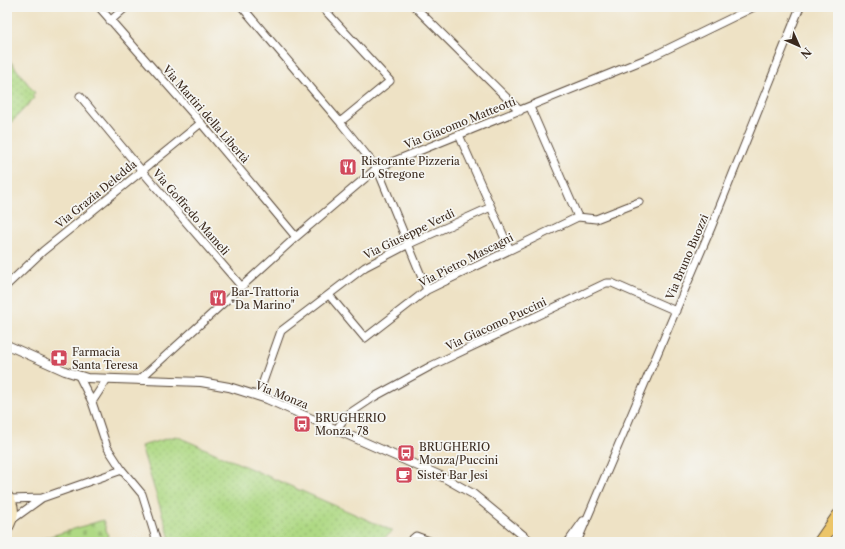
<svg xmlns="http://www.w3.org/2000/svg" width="845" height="549" viewBox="0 0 845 549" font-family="'Libre Caslon Text',serif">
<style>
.grass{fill:url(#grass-dots);stroke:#758251}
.cemetery{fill:url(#cemetery-stones);stroke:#758251}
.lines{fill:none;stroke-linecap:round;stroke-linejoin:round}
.minor-casing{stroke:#564637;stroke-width:9}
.tertiary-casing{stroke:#564637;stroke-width:10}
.secondary-casing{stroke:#564637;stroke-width:11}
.motorway-casing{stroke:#564637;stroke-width:14}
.minor{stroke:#fff;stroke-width:7}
.tertiary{stroke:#fff;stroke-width:8}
.secondary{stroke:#f7e8c3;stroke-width:9}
.motorway{stroke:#ecc569;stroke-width:12}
.labels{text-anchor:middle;stroke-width:3.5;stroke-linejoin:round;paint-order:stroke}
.street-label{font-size:11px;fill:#3b2a1e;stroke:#f6f6f2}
.poi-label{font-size:11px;fill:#3b2a1e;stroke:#f6f6f2;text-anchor:start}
</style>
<defs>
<pattern id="grass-dots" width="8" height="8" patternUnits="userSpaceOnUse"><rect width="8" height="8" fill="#afd984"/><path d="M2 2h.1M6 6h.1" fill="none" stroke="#97ba72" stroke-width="1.8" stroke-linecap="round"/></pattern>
<pattern id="cemetery-stones" width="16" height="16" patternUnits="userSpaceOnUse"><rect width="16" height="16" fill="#afd984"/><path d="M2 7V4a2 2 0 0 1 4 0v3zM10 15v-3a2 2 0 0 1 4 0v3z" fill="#97ba72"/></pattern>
</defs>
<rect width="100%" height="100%" fill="#f6f6f2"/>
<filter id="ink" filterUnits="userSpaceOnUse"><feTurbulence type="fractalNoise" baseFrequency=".025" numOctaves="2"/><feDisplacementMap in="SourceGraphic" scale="8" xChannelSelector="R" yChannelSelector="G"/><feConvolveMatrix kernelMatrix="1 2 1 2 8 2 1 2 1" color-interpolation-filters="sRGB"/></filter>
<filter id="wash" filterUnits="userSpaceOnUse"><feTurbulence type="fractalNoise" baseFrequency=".012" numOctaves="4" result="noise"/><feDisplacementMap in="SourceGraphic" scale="16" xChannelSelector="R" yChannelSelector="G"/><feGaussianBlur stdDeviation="0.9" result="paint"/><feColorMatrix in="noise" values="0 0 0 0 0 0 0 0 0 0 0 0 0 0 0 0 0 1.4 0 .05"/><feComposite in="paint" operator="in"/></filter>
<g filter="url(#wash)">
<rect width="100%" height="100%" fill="#eee2c5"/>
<path class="grass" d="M 7,57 L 35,93 L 32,95 L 34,98 L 7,127 Z
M 176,436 L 393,531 L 379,542 L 171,542 L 141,446 Z"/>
<path class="cemetery" d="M 103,520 L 110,542 L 32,542 Z"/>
</g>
<g filter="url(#ink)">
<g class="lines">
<g class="minor-casing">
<path id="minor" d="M 99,7 L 201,123 L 296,237
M 242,7 L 340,122 L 377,168 L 427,290
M 322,7 L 390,81 L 340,122
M 415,7 L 520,111
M 110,21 L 126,7
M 80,96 L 142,171 L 241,286
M 530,107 L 578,217
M 459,135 L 510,250
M 7,285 L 43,251 L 201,123
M 329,295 L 365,338 L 427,290 L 578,217 L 596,219 L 639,202
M 79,376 L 92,402 L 107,447 L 122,470 L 142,494 L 157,542
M 139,380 L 296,237 L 377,168 L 651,57 L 754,7
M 258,396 L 281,331 L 365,267 L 407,245 L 491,207
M 92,402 L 107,379
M 336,430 L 347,415 L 374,397 L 431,366 L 606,283 L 612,283 L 676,311
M 10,499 L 42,498
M 13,519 L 42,498 L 122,470
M 409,542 L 416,536 L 432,542
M 568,542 L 583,521
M 577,542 L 711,228 L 800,7"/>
</g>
<g class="tertiary-casing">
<path id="tertiary" d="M 7,345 L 65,371 L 87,378 L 201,382 L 229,387 L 267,399 L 443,477 L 473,494 L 531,542"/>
</g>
<g class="secondary-casing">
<path id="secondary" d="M 7,495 C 17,507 14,518 7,530"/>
</g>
<g class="motorway-casing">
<path id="motorway" d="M 820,542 L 838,516"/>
</g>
<use href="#minor" class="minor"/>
<use href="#tertiary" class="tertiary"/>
<use href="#secondary" class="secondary"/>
<use href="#motorway" class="motorway"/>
</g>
</g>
<defs>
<g id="restaurant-square" transform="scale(0.9)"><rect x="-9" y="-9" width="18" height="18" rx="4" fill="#d1495b" stroke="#f6f6f2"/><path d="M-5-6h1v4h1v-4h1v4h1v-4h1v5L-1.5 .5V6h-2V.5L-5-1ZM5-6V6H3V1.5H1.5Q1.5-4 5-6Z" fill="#fff"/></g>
<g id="pharmacy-square" transform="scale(0.9)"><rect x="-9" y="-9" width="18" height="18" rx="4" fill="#d1495b" stroke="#f6f6f2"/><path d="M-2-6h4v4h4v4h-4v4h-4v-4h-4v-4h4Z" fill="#fff"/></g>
<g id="bus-square" transform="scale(0.9)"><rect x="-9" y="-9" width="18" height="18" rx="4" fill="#d1495b" stroke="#f6f6f2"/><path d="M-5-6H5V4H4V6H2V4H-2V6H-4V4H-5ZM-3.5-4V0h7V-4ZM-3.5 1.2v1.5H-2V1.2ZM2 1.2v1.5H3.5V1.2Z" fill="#fff"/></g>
<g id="cafe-square" transform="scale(0.9)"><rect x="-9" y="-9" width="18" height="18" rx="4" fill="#d1495b" stroke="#f6f6f2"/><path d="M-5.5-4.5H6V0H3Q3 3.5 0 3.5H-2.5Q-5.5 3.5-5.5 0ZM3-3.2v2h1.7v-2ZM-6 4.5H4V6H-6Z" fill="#fff"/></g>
</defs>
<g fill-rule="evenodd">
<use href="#restaurant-square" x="348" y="167"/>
<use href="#restaurant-square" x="218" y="298"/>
<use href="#pharmacy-square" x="59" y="358"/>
<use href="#bus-square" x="302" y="424"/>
<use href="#bus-square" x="406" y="453"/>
<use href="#cafe-square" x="404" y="475"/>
</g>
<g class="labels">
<g class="street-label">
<text transform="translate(206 114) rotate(49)" y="4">Via Martiri della Libertà</text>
<text transform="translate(460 123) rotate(-22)" y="4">Via Giacomo Matteotti</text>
<text transform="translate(96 194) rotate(-39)" y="4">Via Grazia Deledda</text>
<text transform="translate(191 212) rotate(49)" y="4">Via Goffredo Mameli</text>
<text transform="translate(409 234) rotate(-26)" y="4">Via Giuseppe Verdi</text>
<text transform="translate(687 257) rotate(-67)" y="4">Via Bruno Buozzi</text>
<text transform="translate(466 260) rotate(-27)" y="4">Via Pietro Mascagni</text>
<text transform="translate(496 324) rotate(-25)" y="4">Via Giacomo Puccini</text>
<text transform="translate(282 395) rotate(22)" y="4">Via Monza</text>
</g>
<g class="poi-label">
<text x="361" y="165">Ristorante Pizzeria<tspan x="361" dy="13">Lo Stregone</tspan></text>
<text x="231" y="296">Bar-Trattoria<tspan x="231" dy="13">"Da Marino"</tspan></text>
<text x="72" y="356">Farmacia<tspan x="72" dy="13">Santa Teresa</tspan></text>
<text x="315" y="422">BRUGHERIO<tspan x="315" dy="13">Monza, 78</tspan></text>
<text x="419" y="451">BRUGHERIO<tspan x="419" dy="13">Monza/Puccini</tspan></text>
<text x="417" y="479">Sister Bar Jesi</text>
</g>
</g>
<rect width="845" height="549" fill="none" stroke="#f6f6f2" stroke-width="24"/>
<g transform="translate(799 46) rotate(135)" stroke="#f6f6f2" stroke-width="3" paint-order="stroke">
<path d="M0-3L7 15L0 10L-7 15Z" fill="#3b2a1e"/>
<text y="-6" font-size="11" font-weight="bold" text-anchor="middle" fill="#3b2a1e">N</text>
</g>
</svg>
